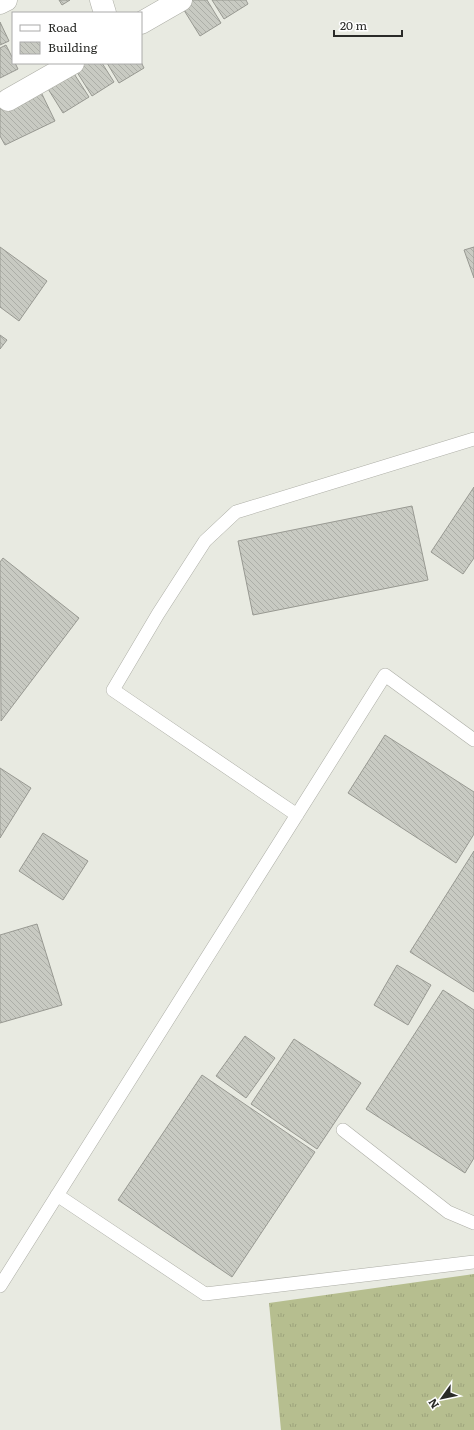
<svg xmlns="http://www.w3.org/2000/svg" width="474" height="1430" viewBox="0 0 474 1430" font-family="Literata,serif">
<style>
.grass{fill:url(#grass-tufts)}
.building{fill:url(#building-back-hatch);stroke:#989992}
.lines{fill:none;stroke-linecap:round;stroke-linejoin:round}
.lane-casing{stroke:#adaea6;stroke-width:14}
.street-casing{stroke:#adaea6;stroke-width:23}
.lane{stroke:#fff;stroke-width:13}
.street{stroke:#fff;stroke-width:22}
</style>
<defs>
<pattern id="grass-tufts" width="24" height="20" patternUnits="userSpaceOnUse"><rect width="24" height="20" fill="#b6be8f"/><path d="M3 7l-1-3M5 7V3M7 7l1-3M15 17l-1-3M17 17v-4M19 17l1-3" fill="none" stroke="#9da37b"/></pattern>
<pattern id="building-back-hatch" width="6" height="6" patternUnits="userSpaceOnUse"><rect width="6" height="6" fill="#c8cac2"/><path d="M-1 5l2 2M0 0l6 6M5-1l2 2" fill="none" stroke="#acaea7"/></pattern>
</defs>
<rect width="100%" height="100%" fill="#e8eae1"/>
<path class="grass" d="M 474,1274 L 474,1430 L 281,1430 L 269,1303 Z"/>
<path class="building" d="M 59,0 L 70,0 L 62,5 Z
M 193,0 L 207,0 L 221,23 L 200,36 L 182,7 Z
M 212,0 L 246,0 L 248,4 L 224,19 Z
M 0,22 L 9,41 L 0,45 Z
M 6,45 L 13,59 L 13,63 L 15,63 L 18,69 L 0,78 L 0,48 Z
M 141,62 L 144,68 L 119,83 L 107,63 Z
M 84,63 L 102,63 L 114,82 L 92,96 L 75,69 Z
M 71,69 L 89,97 L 63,113 L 45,84 Z
M 40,90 L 55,121 L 5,145 L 0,136 L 0,109 Z
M 0,247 L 47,281 L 19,321 L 0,307 Z
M 474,247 L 474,278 L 464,250 Z
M 0,335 L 7,340 L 0,349 Z
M 474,487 L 474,558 L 463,574 L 431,552 Z
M 412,506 L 428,580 L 253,615 L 238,541 Z
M 3,558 L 79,618 L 1,721 L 0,562 Z
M 385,735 L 474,792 L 474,834 L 456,863 L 348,793 Z
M 0,768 L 31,788 L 0,838 Z
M 43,833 L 88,861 L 63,900 L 19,871 Z
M 474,851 L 474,992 L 410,952 Z
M 37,924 L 62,1005 L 0,1023 L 0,935 Z
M 397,965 L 431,985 L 408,1025 L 374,1005 Z
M 443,990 L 474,1010 L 474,1158 L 465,1173 L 366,1109 Z
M 245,1036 L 275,1058 L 246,1098 L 216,1076 Z
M 294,1039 L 361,1083 L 317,1149 L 251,1104 Z
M 202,1075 L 315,1152 L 232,1277 L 118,1200 Z"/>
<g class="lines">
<g class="lane-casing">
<path id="lane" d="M 297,815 L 113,690 L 158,614 L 205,541 L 236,512 L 474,439
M 343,1130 L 448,1212 L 474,1223
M 57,1195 L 205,1294 L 474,1262
M 0,1286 L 385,675 L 474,740"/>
</g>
<g class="street-casing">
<path id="street" d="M 101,0 L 105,13
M 0,3 L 6,0
M 141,23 L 181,0
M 8,100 L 73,63"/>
</g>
<use href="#lane" class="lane"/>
<use href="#street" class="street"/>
</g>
<rect x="12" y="12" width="130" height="52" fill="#ffffff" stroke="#aaaaa9"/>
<rect x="20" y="25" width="20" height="6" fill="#ffffff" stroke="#aaaaa9"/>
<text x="48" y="32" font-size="12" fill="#2a2b28">Road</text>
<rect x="20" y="42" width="20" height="12" fill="url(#building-back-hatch)" stroke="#aaaaa9"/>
<text x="48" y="52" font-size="12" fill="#2a2b28">Building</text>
<g transform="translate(442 1398) rotate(237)" stroke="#ffffff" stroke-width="3" paint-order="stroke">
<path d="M0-3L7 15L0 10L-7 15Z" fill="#2a2b28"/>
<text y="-6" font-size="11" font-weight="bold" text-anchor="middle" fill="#2a2b28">N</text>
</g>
<path d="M334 30v6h68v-6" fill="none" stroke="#2a2b28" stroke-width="2"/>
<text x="340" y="30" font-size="12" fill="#2a2b28" stroke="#ffffff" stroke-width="3" paint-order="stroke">20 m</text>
</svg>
